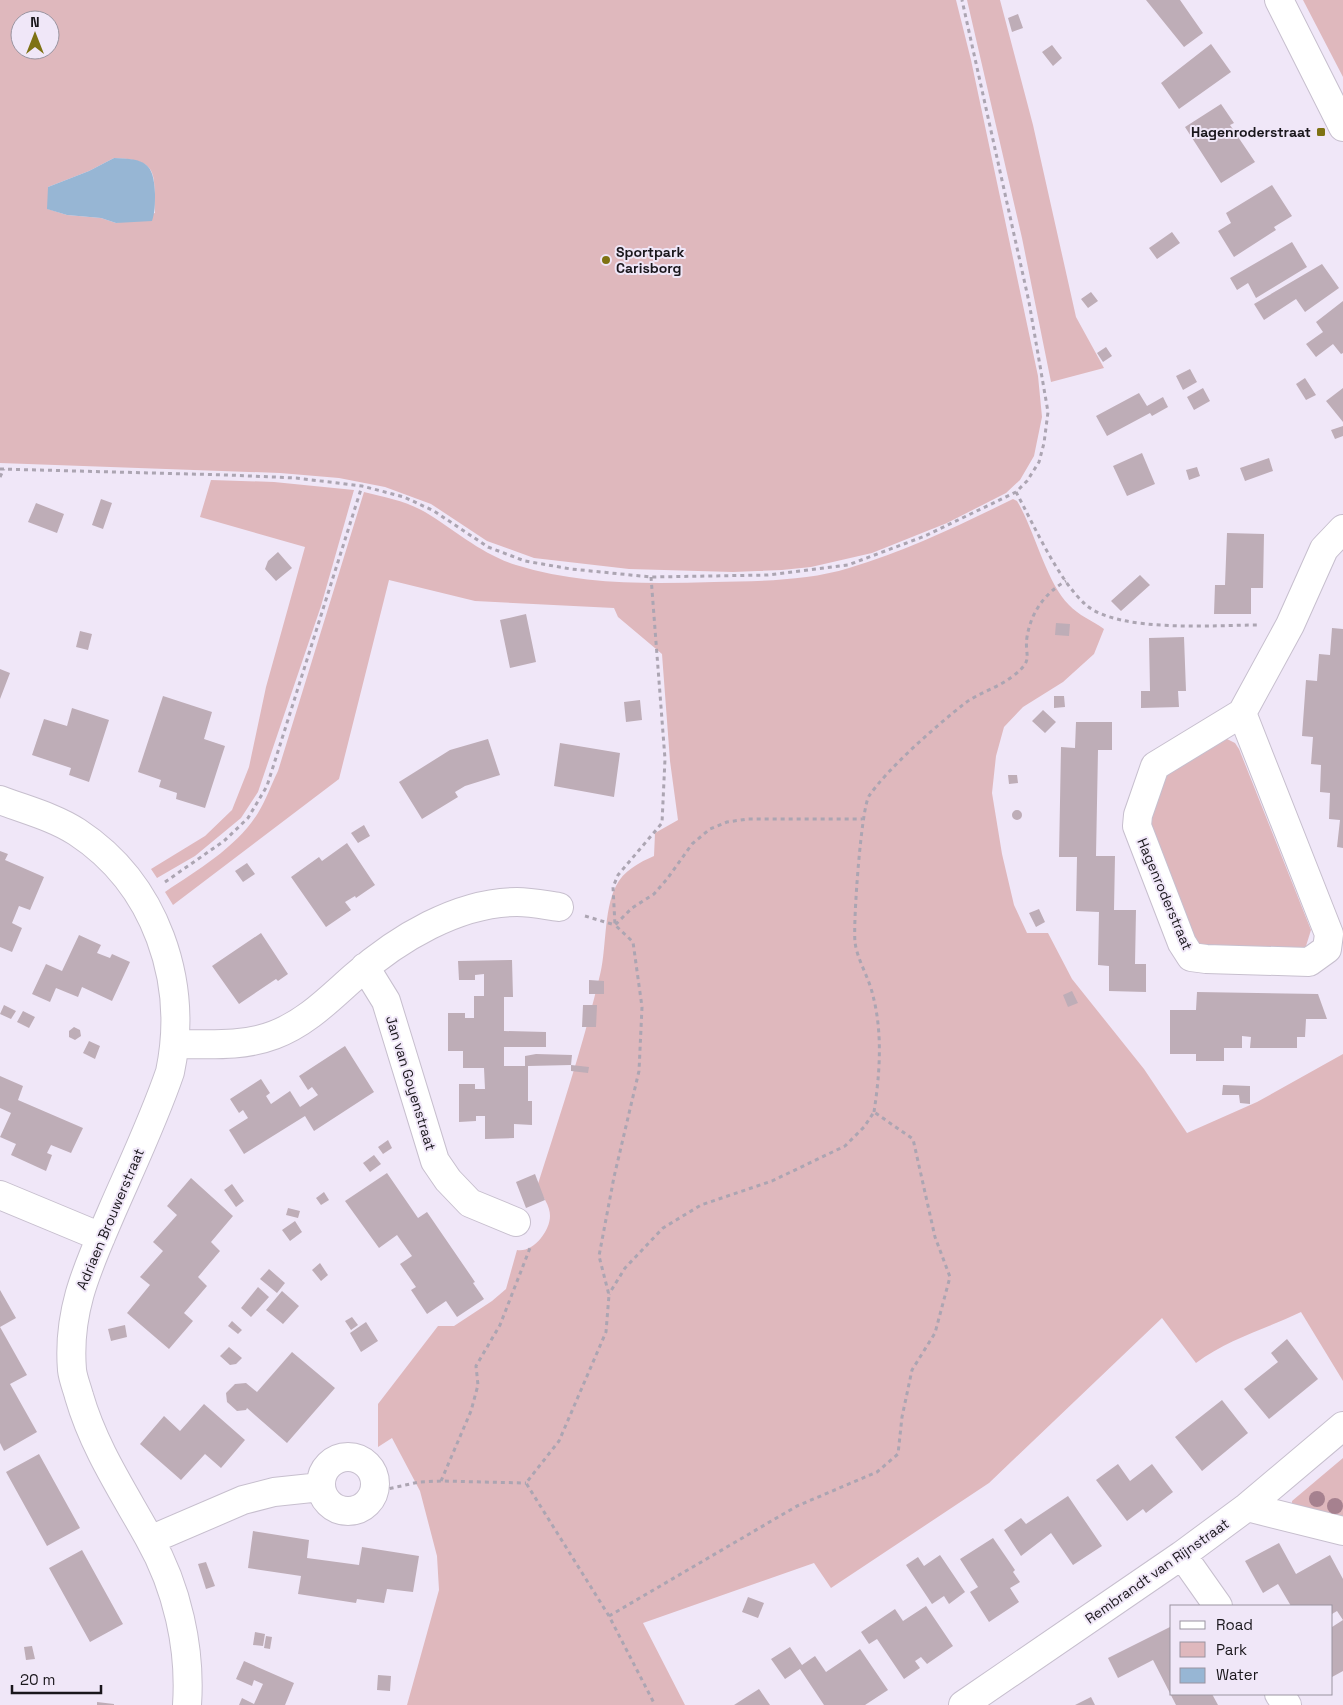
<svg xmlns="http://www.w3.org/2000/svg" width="1343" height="1705" viewBox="0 0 1343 1705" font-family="'Space Grotesk',sans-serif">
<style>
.green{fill:#dfb8bd;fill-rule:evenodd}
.water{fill:#97b6d4}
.building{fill:#beadb7}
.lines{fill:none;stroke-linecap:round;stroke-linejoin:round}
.minor-casing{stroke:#c7bfce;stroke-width:30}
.tertiary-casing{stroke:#c7bfce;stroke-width:30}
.path{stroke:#aca5b2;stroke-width:3;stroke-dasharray:4 4;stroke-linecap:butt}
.minor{stroke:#fff;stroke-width:28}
.tertiary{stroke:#fff;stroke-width:28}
.tree{fill:#a6818f}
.poi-dot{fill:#7e7213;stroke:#f0e7f8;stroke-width:2}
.labels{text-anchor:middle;stroke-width:4;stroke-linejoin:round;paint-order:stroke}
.poi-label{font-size:14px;font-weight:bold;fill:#1a171c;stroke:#f0e7f8;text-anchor:end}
.street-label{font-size:14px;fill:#1a171c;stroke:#f0e7f8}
</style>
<rect width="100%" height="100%" fill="#f0e7f8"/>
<path class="green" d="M 0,0 L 956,0 L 971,60 L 1038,376 L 1042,417 L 1034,456 L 1020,480 L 1006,493 L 947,523 L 872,553 L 811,567 L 782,570 L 733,572 L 629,569 L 534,558 L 487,541 L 431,504 L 385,487 L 339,478 L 280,473 L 0,463 ZM 20,20 L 50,20 L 50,50 L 20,50 ZM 114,158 C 160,160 154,173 155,213 L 116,223 L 101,218 L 67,215 L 48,209 L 48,187 L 89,171 Z
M 967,0 L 1000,0 L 1033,125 L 1076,317 L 1104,368 L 1051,382 L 1022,238 Z
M 1303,0 L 1343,0 L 1343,77 Z
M 211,480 L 274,482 L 354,490 L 321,606 L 258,792 L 241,818 L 195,856 L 157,878 L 151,869 L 205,836 L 232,810 L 249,767 L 266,687 L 305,547 L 200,517 Z
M 364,492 C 384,497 406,501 425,512 C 455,530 481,554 516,565 C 580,585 648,584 714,582 C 759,581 807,581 849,568 C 906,551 960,525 1013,499 L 1017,501 C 1035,531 1046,582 1069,605 C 1078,615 1093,621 1104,629 L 1094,654 L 1063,682 L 1023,707 L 1004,727 L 996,756 L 992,793 L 1002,854 L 1014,905 L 1027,933 L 1048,933 L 1072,979 L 1144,1069 L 1187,1133 L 1257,1102 L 1343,1054 L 1343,1381 L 1301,1312 C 1266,1329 1228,1339 1196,1363 L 1162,1318 L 989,1483 L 831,1588 L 814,1563 L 643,1623 L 685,1705 L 407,1705 L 439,1590 L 437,1556 L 420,1491 L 392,1438 L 378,1447 L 378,1404 L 438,1326 L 454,1326 L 492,1301 L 506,1289 L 517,1250 C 533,1253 550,1231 550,1216 C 550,1206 543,1196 537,1187 C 559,1118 582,1049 599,979 C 607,951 603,911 616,886 C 623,871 640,862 654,856 L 655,833 L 678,820 L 670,761 L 662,654 L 618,617 L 614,608 L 475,601 L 389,580 L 339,779 L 173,905 L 165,892 C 198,870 237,847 258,813 C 266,800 271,785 278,771 Z
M 1223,737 L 1235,743 L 1239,749 L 1311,930 L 1306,946 L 1300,951 L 1197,948 L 1148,830 L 1161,777 Z
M 1343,1458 L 1343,1523 L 1292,1504 L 1292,1501 Z"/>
<path class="water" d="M 114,158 C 145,159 154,162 155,194 C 155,204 155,212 152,221 L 116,223 L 101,218 L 67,215 L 47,209 L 48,187 L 89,171 Z"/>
<path class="building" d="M 1146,0 L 1180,0 L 1203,33 L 1184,47 Z
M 1018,14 L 1023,28 L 1012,32 L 1008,18 Z
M 1211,44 L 1231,72 L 1179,109 L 1161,83 Z
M 1052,45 L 1062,58 L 1053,66 L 1042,52 Z
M 1221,104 L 1234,123 L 1230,125 L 1255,162 L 1221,183 L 1185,127 Z
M 1272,185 L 1292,216 L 1274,227 L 1276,230 L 1234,257 L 1218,231 L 1231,223 L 1226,213 Z
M 1172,232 L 1180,243 L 1157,259 L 1149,248 Z
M 1292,242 L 1307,267 L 1256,298 L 1248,283 L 1237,290 L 1230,278 Z
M 1322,264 L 1339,288 L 1305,312 L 1296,299 L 1264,320 L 1254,304 Z
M 1091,292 L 1098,301 L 1088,308 L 1081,299 Z
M 1343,301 L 1343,353 L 1341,354 L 1333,344 L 1316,357 L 1306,344 L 1323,332 L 1316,322 Z
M 1106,347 L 1112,356 L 1103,362 L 1097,353 Z
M 1190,369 L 1197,382 L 1183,390 L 1176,376 Z
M 1305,378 L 1316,395 L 1306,400 L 1296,384 Z
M 1203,388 L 1210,401 L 1194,410 L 1187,397 Z
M 1343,388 L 1343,422 L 1326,401 Z
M 1139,393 L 1147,406 L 1163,397 L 1168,407 L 1152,416 L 1150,413 L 1107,436 L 1096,416 Z
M 1343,426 L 1343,436 L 1335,439 L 1331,430 Z
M 1142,453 L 1155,484 L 1127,496 L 1113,466 Z
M 1269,458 L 1273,471 L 1245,481 L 1240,468 Z
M 1197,467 L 1200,476 L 1189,480 L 1186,470 Z
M 101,499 L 112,503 L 103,529 L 92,525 Z
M 36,503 L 64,514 L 57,533 L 28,522 Z
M 1227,533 L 1264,534 L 1263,588 L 1251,588 L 1251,614 L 1214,614 L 1215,585 L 1225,585 Z
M 278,552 L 292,568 L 276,581 L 265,569 L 268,561 Z
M 1140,575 L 1150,585 L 1121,611 L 1111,601 Z
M 526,614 L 536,662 L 510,668 L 500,620 Z
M 1056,623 L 1070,624 L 1069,636 L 1055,635 Z
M 1332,628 L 1343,629 L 1343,848 L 1337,847 L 1340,820 L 1329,819 L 1330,793 L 1320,792 L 1321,765 L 1311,764 L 1313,737 L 1302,736 L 1306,680 L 1317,681 L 1319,654 L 1330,655 Z
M 80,631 L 92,634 L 88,650 L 76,647 Z
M 1184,637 L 1186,691 L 1178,691 L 1179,707 L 1141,708 L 1141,691 L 1150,691 L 1149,638 Z
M 0,669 L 10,673 L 0,699 Z
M 163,696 L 212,712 L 204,739 L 225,746 L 205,808 L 176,799 L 177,793 L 159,787 L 161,780 L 138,772 Z
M 1054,696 L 1064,696 L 1065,707 L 1054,708 Z
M 640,700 L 642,720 L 626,722 L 624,702 Z
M 72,708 L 109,720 L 89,782 L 69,775 L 71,768 L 32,755 L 44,719 L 67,726 Z
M 1043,710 L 1056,722 L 1045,733 L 1032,721 Z
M 1076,722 L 1112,722 L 1112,750 L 1098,750 L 1096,856 L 1115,856 L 1114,910 L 1136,910 L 1135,964 L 1146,964 L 1146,992 L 1109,991 L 1109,966 L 1098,965 L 1099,912 L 1076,911 L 1077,857 L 1059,857 L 1061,747 L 1075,748 Z
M 488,739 L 500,775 L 465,786 L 455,792 L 458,797 L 422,819 L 399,782 L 450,750 Z
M 560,743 L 620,753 L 614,797 L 554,786 Z
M 1008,775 L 1017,775 L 1018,783 L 1009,784 Z
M1012 815a5 5 0 1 1 10 0a5 5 0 1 1-10 0Z
M 364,825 L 370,836 L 358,843 L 351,833 Z
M 347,843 L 375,885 L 356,898 L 355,896 L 345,902 L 351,910 L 326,927 L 291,877 L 319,857 L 322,861 Z
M 0,851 L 8,854 L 5,860 L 44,877 L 30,910 L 19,906 L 12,923 L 22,928 L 12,952 L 0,947 Z
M 247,863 L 255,874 L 243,882 L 235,871 Z
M 1039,909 L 1045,922 L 1036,927 L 1029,913 Z
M 261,933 L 288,974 L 278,981 L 276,979 L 239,1004 L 212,966 Z
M 79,935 L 101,945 L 97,953 L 110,958 L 112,954 L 130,962 L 112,1001 L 82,987 L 78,997 L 56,988 L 50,1002 L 32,994 L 46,964 L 62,971 Z
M 512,960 L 513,997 L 504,997 L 504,1031 L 546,1032 L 546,1047 L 504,1047 L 504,1066 L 525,1066 L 525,1056 L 536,1054 L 572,1055 L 571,1065 L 528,1066 L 528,1101 L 532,1101 L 532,1125 L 514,1124 L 514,1138 L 485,1139 L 485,1116 L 476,1116 L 476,1121 L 459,1122 L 459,1084 L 475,1084 L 475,1089 L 485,1089 L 484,1068 L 463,1068 L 463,1051 L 448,1051 L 448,1013 L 465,1013 L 465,1018 L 474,1018 L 474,996 L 484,996 L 484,974 L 475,975 L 475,980 L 459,980 L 458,961 Z
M 589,980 L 604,981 L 604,994 L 589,994 Z
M 1072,991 L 1078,1003 L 1068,1007 L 1063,995 Z
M 1197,992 L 1318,994 L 1327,1019 L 1306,1019 L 1305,1037 L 1297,1037 L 1297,1048 L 1250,1048 L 1251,1037 L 1242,1036 L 1242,1048 L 1224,1048 L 1224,1061 L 1196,1061 L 1196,1054 L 1170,1054 L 1170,1010 L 1196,1010 Z
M 4,1005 L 16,1011 L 11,1019 L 0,1014 Z
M 583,1005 L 597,1005 L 596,1027 L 582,1027 Z
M 23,1011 L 35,1017 L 29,1028 L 17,1022 Z
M 74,1027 L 80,1030 L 81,1036 L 75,1040 L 69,1037 L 69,1031 Z
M 89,1041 L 100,1046 L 95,1059 L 83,1053 Z
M 345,1046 L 374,1092 L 314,1131 L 305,1116 L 244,1154 L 229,1130 L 248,1118 L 243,1110 L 239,1113 L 230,1099 L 261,1079 L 270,1093 L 266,1096 L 271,1104 L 290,1091 L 300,1107 L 318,1095 L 312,1087 L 308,1090 L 299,1076 Z
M 571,1065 L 589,1067 L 588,1073 L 571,1071 Z
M 0,1076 L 23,1086 L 18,1100 L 83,1128 L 71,1153 L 51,1145 L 47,1153 L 52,1155 L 46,1171 L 11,1155 L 16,1144 L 0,1137 L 11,1113 L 0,1108 Z
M 1223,1085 L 1250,1086 L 1250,1104 L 1240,1103 L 1239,1095 L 1222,1095 Z
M 388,1140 L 392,1148 L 383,1154 L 378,1147 Z
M 374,1155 L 381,1164 L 370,1172 L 363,1163 Z
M 387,1173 L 418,1218 L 427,1212 L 475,1282 L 473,1283 L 484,1299 L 457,1317 L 446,1301 L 427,1314 L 411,1290 L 416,1287 L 400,1264 L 412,1256 L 397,1235 L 379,1248 L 345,1201 Z
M 535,1174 L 545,1200 L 526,1208 L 516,1182 Z
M 191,1178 L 233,1216 L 211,1242 L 220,1251 L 198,1277 L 207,1286 L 184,1313 L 193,1321 L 169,1349 L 127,1313 L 150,1285 L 140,1277 L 163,1251 L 153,1242 L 177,1215 L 167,1206 Z
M 232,1184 L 244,1201 L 236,1207 L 224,1190 Z
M 324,1192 L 329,1200 L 321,1205 L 316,1198 Z
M 288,1208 L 300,1211 L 298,1218 L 286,1215 Z
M 295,1221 L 302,1232 L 290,1241 L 282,1230 Z
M 320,1263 L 328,1275 L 321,1281 L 312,1270 Z
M 269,1269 L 285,1283 L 277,1293 L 260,1279 Z
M 258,1287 L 269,1297 L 251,1317 L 241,1308 Z
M 0,1290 L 16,1318 L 0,1327 Z
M 282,1291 L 299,1306 L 283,1324 L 266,1310 Z
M 352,1317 L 358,1325 L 351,1330 L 345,1321 Z
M 232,1321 L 242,1330 L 238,1334 L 228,1326 Z
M 366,1322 L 378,1341 L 361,1352 L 350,1333 Z
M 125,1325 L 127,1337 L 111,1341 L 108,1329 Z
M 0,1327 L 27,1375 L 10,1384 L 37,1432 L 4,1451 L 0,1443 Z
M 1287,1339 L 1318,1379 L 1269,1419 L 1244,1389 L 1278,1362 L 1271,1353 Z
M 229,1347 L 242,1358 L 236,1364 L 230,1365 L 220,1356 Z
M 292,1352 L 335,1388 L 287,1443 L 247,1408 L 246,1410 L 237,1411 L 227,1402 L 226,1393 L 235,1384 L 246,1383 L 257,1392 Z
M 1222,1400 L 1248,1433 L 1202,1471 L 1175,1437 Z
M 204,1404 L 245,1440 L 221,1468 L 205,1454 L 181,1480 L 140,1444 L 164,1416 L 180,1431 Z
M 39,1454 L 80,1528 L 47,1546 L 6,1472 Z
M 1118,1464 L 1130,1481 L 1152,1464 L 1173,1492 L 1146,1513 L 1143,1509 L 1127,1521 L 1096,1480 Z
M 1068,1496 L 1102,1546 L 1073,1565 L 1051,1533 L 1021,1556 L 1004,1530 L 1021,1518 L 1026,1524 Z
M 253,1531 L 309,1540 L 307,1558 L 359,1565 L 362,1547 L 419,1556 L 413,1592 L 387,1589 L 384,1603 L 357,1599 L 356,1603 L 298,1594 L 301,1576 L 248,1568 Z
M 993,1538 L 1015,1570 L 1013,1572 L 1020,1582 L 1010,1588 L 1019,1602 L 989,1622 L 970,1592 L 978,1587 L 960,1559 Z
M 1279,1543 L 1296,1574 L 1330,1555 L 1343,1579 L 1343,1671 L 1332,1677 L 1332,1627 L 1343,1620 L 1337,1611 L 1332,1614 L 1332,1606 L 1291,1606 L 1278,1584 L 1263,1593 L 1245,1561 Z
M 82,1550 L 123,1624 L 90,1642 L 49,1568 Z
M 940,1555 L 965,1592 L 949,1604 L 944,1596 L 932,1604 L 906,1565 L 918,1557 L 924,1566 Z
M 206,1562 L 215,1586 L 206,1589 L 198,1564 Z
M 748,1597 L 764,1603 L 758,1618 L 742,1612 Z
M 926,1606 L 953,1646 L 927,1664 L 921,1657 L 915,1661 L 920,1668 L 904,1679 L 877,1639 L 869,1644 L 861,1632 L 895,1609 L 903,1621 Z
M 1172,1626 L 1172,1694 L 1212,1694 L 1218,1705 L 1176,1705 L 1153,1660 L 1118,1678 L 1108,1658 Z
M 255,1632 L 265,1634 L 263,1646 L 253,1645 Z
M 266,1636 L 272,1637 L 270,1649 L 264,1648 Z
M 32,1646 L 35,1659 L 26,1660 L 24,1647 Z
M 790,1647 L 802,1665 L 815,1656 L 826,1672 L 860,1649 L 888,1690 L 865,1705 L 824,1705 L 800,1669 L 785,1679 L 771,1659 Z
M 244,1661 L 294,1683 L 285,1705 L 239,1705 L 242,1698 L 254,1704 L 263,1684 L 254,1680 L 252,1686 L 236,1679 Z
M 378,1675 L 391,1676 L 390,1691 L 377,1690 Z
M 759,1689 L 770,1705 L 734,1705 Z
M 1091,1697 L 1095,1705 L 1075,1705 Z
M 97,1702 L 114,1704 L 114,1705 L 97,1705 Z"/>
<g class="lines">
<g class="minor-casing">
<path id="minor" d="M 1242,713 L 1329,934 L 1327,949 L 1309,962 L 1206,959 L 1191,957 L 1182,943 L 1137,826 L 1138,815 L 1155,766 L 1242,713 L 1290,625 L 1324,549 L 1343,529
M 0,800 C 26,810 54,817 77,832 C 156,884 189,981 170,1072 C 154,1119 132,1165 112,1211 C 89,1265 67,1309 72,1370 C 73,1379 77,1388 79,1396 C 94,1448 123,1491 149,1538 C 177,1587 191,1648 187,1705
M 365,967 L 386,1001 L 435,1161 L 448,1180 L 470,1203 L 516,1222
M 176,1044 C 209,1044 243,1047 274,1035 C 306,1023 329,999 354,977 C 397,939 458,902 517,902 C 531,902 545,905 559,907
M 0,1195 L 101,1237
M321 1484a27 27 0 1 1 54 0a27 27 0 1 1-54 0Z
M 1247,1507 L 1343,1531
M 150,1540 L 243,1500 L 274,1492 L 321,1487
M 1182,1555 L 1218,1606
M 1279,1694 L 1287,1705
M 963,1705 L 1182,1555 L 1247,1507 L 1343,1426"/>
</g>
<g class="tertiary-casing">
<path id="tertiary" d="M 1279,0 L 1343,127"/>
</g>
<path class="path" d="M 0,469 L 228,475 L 296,478 L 362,486 L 404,497 L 434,511 L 488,547 L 525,561 L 571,569 L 651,577 L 768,575 L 848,565 L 925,536 L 1016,492 L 1027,481 L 1039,462 L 1044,443 L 1048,412 L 1029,302 L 962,0
M 0,477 L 4,469
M 1016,492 C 1034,525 1058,580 1086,605 C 1119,633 1215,625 1258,625
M 651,577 L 665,759 L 662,823 L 618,875 L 613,887 L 615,925 L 633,942 L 642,1007 L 639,1071 L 614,1177 L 599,1256 L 609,1295 L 606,1332 L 559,1441 L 526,1483 L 609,1616 L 655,1705
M 165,882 L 224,841 L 248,818 L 267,786 L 362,486
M 585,916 L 615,925 L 632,908 L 654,894 L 667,879 L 692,844 L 710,829 L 727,822 L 748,819 L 862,819
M 874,1112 C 880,1073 883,1031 872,992 C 868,976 857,959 855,942 C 853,923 861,809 869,796 C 888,768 936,726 964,704 C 978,693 998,688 1013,676 C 1035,659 1024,657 1027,637 C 1031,612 1045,593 1066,581
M 441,1481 L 471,1411 L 478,1385 L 476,1366 L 500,1325 L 530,1248
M 374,1492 L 419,1482 L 441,1481 L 526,1483
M 609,1616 L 797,1506 L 877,1472 L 898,1454 L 902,1417 L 912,1370 L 935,1333 L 950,1277 L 935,1237 L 913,1139 L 874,1112 L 864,1127 L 845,1146 L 772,1181 L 701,1205 L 663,1228 L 625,1268 L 609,1294"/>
<use href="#minor" class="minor"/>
<use href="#tertiary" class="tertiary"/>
</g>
<g class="tree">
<circle cx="1317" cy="1499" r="8"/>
<circle cx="1335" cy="1506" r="8"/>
</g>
<g class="poi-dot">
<rect x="1316" y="127" width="10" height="10" rx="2.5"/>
<circle cx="606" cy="260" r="5"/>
</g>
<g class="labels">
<g class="poi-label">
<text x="1311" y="137">Hagenroderstraat</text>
<text x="616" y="257" text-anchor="start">Sportpark<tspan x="616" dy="16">Carisborg</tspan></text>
</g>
<g class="street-label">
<text transform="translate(1165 894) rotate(67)" y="5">Hagenroderstraat</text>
<text transform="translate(411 1083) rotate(73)" y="5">Jan van Goyenstraat</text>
<text transform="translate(110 1219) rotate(-67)" y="5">Adriaen Brouwerstraat</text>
<text transform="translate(1157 1571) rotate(-35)" y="5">Rembrandt van Rijnstraat</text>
</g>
</g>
<rect x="1170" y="1605" width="162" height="90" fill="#f0e7f8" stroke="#9a94a0"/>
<rect x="1180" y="1621" width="25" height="8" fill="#ffffff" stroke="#9a94a0"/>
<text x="1216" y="1630" font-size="15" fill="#1a171c">Road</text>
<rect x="1180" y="1642" width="25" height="15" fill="#dfb8bd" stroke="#9a94a0"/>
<text x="1216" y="1655" font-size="15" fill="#1a171c">Park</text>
<rect x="1180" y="1668" width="25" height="15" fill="#97b6d4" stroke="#9a94a0"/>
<text x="1216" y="1680" font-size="15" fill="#1a171c">Water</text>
<g transform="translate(35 35)"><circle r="24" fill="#f0e7f8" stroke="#9a94a0"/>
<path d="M0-4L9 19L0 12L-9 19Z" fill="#7e7213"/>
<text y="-8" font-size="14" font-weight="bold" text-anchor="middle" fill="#1a171c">N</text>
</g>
<path d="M12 1685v8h89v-8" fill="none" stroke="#1a171c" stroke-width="2.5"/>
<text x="20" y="1685" font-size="15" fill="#1a171c" stroke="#f0e7f8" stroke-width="4" paint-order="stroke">20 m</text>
</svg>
